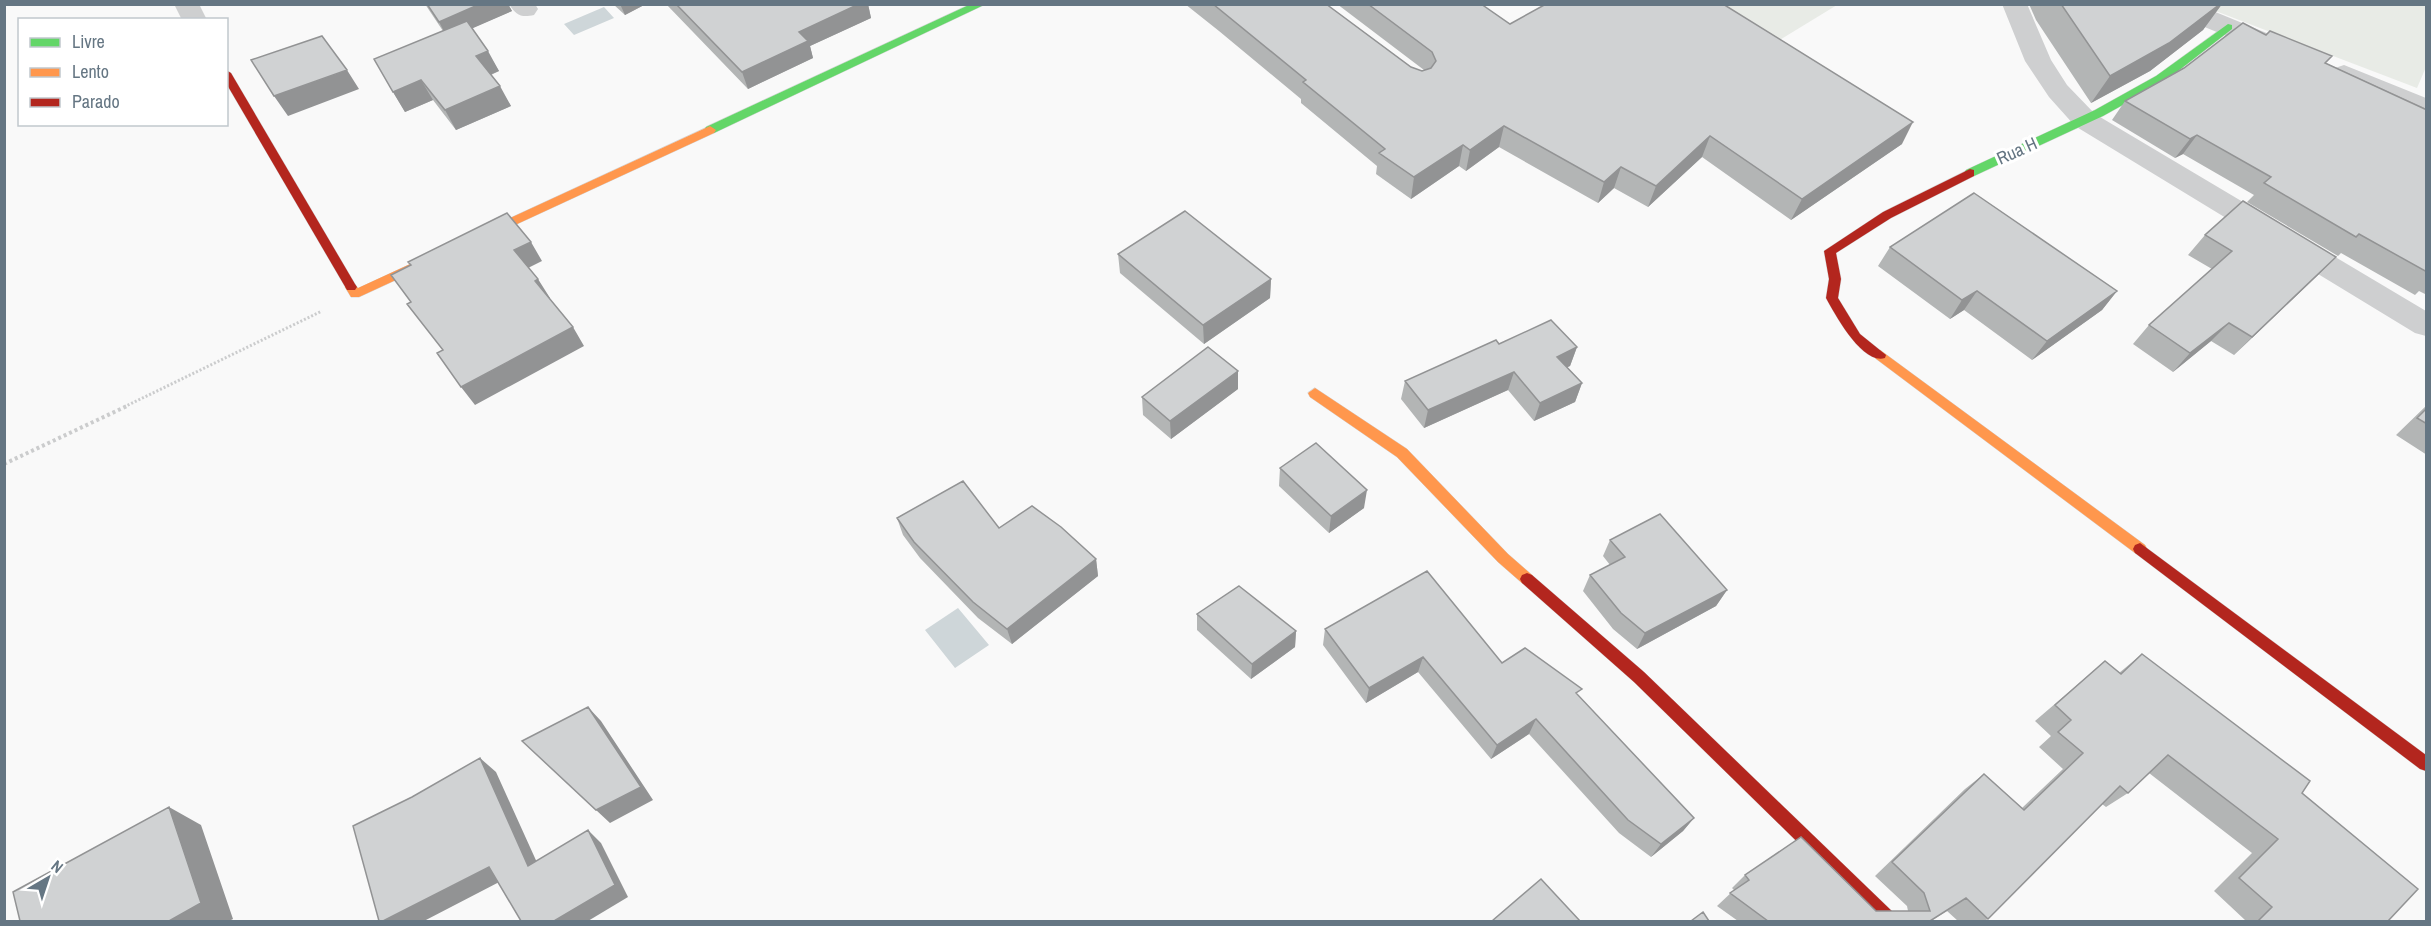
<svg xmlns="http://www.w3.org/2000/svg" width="2431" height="926" viewBox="0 0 2431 926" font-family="'Archivo Narrow',sans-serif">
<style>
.green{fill:#e8ebe6}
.water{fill:#ced6d9}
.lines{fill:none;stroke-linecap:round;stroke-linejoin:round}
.fast-casing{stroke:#d5d6d7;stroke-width:1}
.slow-casing{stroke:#d5d6d7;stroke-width:1}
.jam-casing{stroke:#d5d6d7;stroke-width:1}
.path-far1{stroke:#cbcccd;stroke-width:3;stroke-dasharray:2 2;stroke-linecap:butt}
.path{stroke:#cbcccd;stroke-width:4;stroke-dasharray:3 3;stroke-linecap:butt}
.street{fill:#cecfd0;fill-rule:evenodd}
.fast{fill:#63d668;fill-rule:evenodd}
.slow{fill:#ff974d;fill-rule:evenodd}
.jam{fill:#b3261e;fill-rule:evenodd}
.wall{fill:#b3b5b5}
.shaded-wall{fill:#929394}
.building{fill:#d0d2d3;stroke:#929394;stroke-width:1.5}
.labels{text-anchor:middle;stroke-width:6;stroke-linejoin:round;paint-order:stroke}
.street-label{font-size:18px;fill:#657683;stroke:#fff}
</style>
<rect width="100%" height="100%" fill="#f9f9f9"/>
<path class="green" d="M 1704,5 L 1837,5 L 1770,46 Z
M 2200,5 L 2426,5 L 2426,67 L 2417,88 Z"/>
<path class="water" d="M 604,7 L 614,18 L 574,35 L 564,24 Z
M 958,608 L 989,645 L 955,668 L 925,630 Z"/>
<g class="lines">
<g class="fast-casing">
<path id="fast" d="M 971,4 L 986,4 L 714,133 L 706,133 L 704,130 L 706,127 Z
M 2228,24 L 2232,25 L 2232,29 L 2164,82 L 2103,116 L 1974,176 L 1966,176 L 1964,173 L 1966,170 L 2095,110 L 2156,76 Z"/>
</g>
<g class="slow-casing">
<path id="slow" d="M 710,126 L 716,130 L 714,133 L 359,297 L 351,297 L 345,287 L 351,282 L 358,288 Z
M 1880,350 L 2145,545 L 2147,549 L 2145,553 L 2140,555 L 2135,553 L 1875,358 L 1874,355 L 1875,352 Z
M 1315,388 L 1407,449 L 1508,554 L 1532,575 L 1534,579 L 1532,583 L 1527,585 L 1522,583 L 1498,562 L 1397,457 L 1310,397 L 1308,393 Z"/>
</g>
<g class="jam-casing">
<path id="jam" d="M 226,70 L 231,73 L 355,284 L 357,287 L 355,290 L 347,290 L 226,83 Z
M 1970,169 L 1974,170 L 1974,176 L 1891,218 L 1836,253 L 1841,279 L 1838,298 L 1860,334 L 1886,355 L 1885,358 C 1862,365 1835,314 1826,298 L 1829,279 L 1824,251 L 1883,212 Z
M 2140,543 L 2426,755 L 2426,771 L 2420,769 L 2135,553 L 2133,549 L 2135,545 Z
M 1527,573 L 1532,575 L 1644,672 L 1897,916 L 1899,922 L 1879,922 L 1634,682 L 1522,583 L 1520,579 L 1522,575 Z"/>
</g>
<path class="path-far1" d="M 124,407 L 322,311"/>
<path class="path" d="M 4,464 L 127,406"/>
<path class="street" d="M 174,4 L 199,4 L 207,20 L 182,20 Z
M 509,4 L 535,4 L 538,9 L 534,15 C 521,18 516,15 509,4 Z
M 2002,4 L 2027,4 L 2051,60 L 2067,85 L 2095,114 L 2426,311 L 2426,336 L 2415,333 L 2075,126 L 2049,97 L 2025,61 Z
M 2160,4 L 2196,4 L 2269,34 L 2273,40 L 2269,46 L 2260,48 L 2251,46 L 2163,10 Z
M 2344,65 L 2426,98 L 2426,117 L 2335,80 L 2331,74 L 2335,68 Z"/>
<use href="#fast" class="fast"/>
<use href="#slow" class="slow"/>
<use href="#jam" class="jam"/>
</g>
<path class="wall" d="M 425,4 L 508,4 L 512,11 L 472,28 L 499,71 L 491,75 L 511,106 L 456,130 L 433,100 L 405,112 L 393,92 L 443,31 Z
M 613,4 L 646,4 L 625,15 Z
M 666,4 L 868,4 L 871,18 L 810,46 L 813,58 L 748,89 Z
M 1185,4 L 1326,4 L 1411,67 L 1422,71 L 1424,70 L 1337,4 L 1481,4 L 1510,24 L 1902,144 L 1791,220 L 1702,157 L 1648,207 L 1614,188 L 1598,203 L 1499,147 L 1466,171 L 1459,166 L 1411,199 L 1376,174 L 1377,166 L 1301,103 L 1301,99 L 1219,31 Z
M 2029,4 L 2222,4 L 2203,30 L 2150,71 L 2091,103 L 2036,20 Z
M 2266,35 L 2332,56 L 2326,63 L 2427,109 L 2427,295 L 2419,291 L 2415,295 L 2341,253 L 2338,256 L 2247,202 L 2254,195 L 2183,154 L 2175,158 L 2112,120 L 2125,101 Z
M 2205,235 L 2336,257 L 2234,355 L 2211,341 L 2173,372 L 2133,344 L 2149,325 L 2212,269 L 2188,255 Z
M 1890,247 L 2117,291 L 2102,310 L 2032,360 L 1964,310 L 1950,319 L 1878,266 Z
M 1118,254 L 1271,279 L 1270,298 L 1204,344 L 1120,273 Z
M 1499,344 L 1577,347 L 1570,366 L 1567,367 L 1582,383 L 1575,402 L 1534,421 L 1508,390 L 1424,428 L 1401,399 L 1405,381 Z
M 1238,389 L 1171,439 L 1143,415 L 1142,397 Z
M 2427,405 L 2427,455 L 2396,435 Z
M 1280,468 L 1364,508 L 1329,533 L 1279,486 Z
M 897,518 L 999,528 L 1096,559 L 1098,576 L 1012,644 L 978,618 L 920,558 L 903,535 Z
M 1610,540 L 1727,590 L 1716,606 L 1637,649 L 1613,629 L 1583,591 L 1590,575 L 1610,565 L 1603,556 Z
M 1197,614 L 1296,631 L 1295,647 L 1251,679 L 1197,630 Z
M 1325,629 L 1502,663 L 1578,696 L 1694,818 L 1683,831 L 1651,857 L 1619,833 L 1529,734 L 1491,759 L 1418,672 L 1366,703 L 1323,645 Z
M 2142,654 L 2302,793 L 2388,921 L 2244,921 L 2245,920 L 2214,891 L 2252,853 L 2149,773 L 2128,793 L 2106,807 L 2102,804 L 1988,919 L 1984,921 L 1958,921 L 1947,911 L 1931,921 L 1738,921 L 1717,906 L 1734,890 L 1732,888 L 1745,875 L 1876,911 L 1908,911 L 1907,906 L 1875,876 L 1965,789 L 1984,774 L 2022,808 L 2063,769 L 2039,747 L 2051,736 L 2035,721 L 2105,661 L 2119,673 Z"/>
<path class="shaded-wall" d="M 480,4 L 508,4 L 512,11 L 448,39 L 439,22 Z
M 620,4 L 646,4 L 625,15 Z
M 859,4 L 868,4 L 871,18 L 810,46 L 813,58 L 748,89 L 742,72 L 799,32 Z
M 2220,4 L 2222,4 L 2203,30 L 2150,71 L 2091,103 L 2110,76 Z
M 488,51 L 499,71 L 487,76 L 476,56 Z
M 347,70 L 359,89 L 288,116 L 274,96 Z
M 421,80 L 433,100 L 405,112 L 393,92 Z
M 500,86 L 511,106 L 456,130 L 445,110 Z
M 1913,122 L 1902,144 L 1791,220 L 1802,199 Z
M 1504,126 L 1499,147 L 1466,171 L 1470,150 Z
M 2197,135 L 2183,154 L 2175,158 L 2190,139 Z
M 1710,136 L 1702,157 L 1648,207 L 1656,186 Z
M 1463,145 L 1459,166 L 1411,199 L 1414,177 Z
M 1621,167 L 1614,188 L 1598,203 L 1604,182 Z
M 531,242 L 542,261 L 526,269 L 514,250 Z
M 2336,257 L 2317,276 L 2234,355 L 2252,337 Z
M 538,279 L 550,298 L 546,300 L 535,281 Z
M 1271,279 L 1270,298 L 1204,344 L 1203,325 Z
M 1977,291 L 1964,310 L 1950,319 L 1962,300 Z
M 2117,291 L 2102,310 L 2032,360 L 2047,341 Z
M 2229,323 L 2211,341 L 2173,372 L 2190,353 Z
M 573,327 L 584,346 L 475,405 L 461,387 Z
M 1577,347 L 1570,366 L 1551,375 L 1557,357 Z
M 1238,371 L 1238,389 L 1171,439 L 1170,421 Z
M 1514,372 L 1508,390 L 1424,428 L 1428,410 Z
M 1582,383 L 1575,402 L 1534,421 L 1540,403 Z
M 1367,490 L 1364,508 L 1329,533 L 1331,516 Z
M 1096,559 L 1098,576 L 1012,644 L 1007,629 Z
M 1727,590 L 1716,606 L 1637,649 L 1645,633 Z
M 1296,631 L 1295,647 L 1251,679 L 1252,664 Z
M 1423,657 L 1418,672 L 1366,703 L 1369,688 Z
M 588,707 L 601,721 L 653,800 L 610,823 L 596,810 Z
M 1536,719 L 1529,734 L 1491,759 L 1497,745 Z
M 480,758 L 496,772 L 544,878 L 528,866 Z
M 169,807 L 201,825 L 233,919 L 229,921 L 169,921 Z
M 1694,818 L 1683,831 L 1651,857 L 1661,844 Z
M 588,830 L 601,843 L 628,897 L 588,921 L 554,921 Z
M 489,867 L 505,879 L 424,921 L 383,921 Z"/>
<path class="building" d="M 427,4 L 480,4 L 439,22 Z
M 676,4 L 859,4 L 799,32 L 808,41 L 742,72 Z
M 1213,4 L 1326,4 L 1411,67 L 1422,71 L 1431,68 L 1436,61 L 1432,52 L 1368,4 L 1481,4 L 1510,24 L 1546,4 L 1723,4 L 1913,122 L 1802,199 L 1710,136 L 1656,186 L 1621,167 L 1604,182 L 1504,126 L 1470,150 L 1463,145 L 1414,177 L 1379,153 L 1385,149 L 1303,82 L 1306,80 Z
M 2061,4 L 2220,4 L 2169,43 L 2110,76 Z
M 467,21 L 488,51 L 476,56 L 500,86 L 445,110 L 421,80 L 393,92 L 374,59 Z
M 2243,23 L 2266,35 L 2270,31 L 2332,56 L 2325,63 L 2427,110 L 2427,272 L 2359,234 L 2356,237 L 2264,183 L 2271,177 L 2197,135 L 2190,139 L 2125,101 L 2184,68 Z
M 322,36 L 347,70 L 274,96 L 251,60 Z
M 1974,193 L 2117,291 L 2047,341 L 1977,291 L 1962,300 L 1890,247 Z
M 2243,201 L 2336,257 L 2252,337 L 2229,323 L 2190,353 L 2149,325 L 2232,251 L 2205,235 Z
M 1185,211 L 1271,279 L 1203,325 L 1118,254 Z
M 507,213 L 531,242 L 514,250 L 538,279 L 535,281 L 573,327 L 461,387 L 437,353 L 443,350 L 407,304 L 411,302 L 391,275 L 411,265 L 408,262 Z
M 1551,320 L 1577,347 L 1557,357 L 1582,383 L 1540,403 L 1514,372 L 1428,410 L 1405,381 L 1496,340 L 1499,344 Z
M 1208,347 L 1238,371 L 1170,421 L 1142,397 Z
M 2427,408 L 2427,424 L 2417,418 Z
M 1316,443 L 1367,490 L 1331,516 L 1280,468 Z
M 963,481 L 999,528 L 1032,506 L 1061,527 L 1096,559 L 1007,629 L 973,602 L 914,542 L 897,518 Z
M 1660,514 L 1727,590 L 1645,633 L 1621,613 L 1590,575 L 1625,557 L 1610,540 Z
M 1427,571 L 1502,663 L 1525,648 L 1582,689 L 1576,693 L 1694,818 L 1661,844 L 1628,820 L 1536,719 L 1497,745 L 1423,657 L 1369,688 L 1325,629 Z
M 1239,586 L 1296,631 L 1252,664 L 1197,614 Z
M 2142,654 L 2310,781 L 2302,793 L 2418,889 L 2388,921 L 2258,921 L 2272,907 L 2239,878 L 2278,839 L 2168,755 L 2128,793 L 2120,786 L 1988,919 L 1966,898 L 1930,921 L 1768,921 L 1730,893 L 1749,880 L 1745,875 L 1801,837 L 1876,911 L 1930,911 L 1924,893 L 1892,862 L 1984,774 L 2024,810 L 2083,753 L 2058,732 L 2071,720 L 2055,705 L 2105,661 L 2121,674 Z
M 588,707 L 641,787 L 596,810 L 522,741 Z
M 480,758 L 528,866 L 588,830 L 615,885 L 554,921 L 521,921 L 489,867 L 383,921 L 379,921 L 353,826 L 412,797 Z
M 169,807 L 201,903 L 169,921 L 20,921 L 13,892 Z
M 1541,879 L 1580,921 L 1492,921 Z
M 1703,912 L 1709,921 L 1691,921 Z"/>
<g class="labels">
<g class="street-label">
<text transform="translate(2017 151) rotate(-24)" y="6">Rua H</text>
</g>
</g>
<rect width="2431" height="926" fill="none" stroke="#657683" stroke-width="12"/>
<rect x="18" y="18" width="210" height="108" fill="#ffffff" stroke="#c1c8cd" stroke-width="1.5"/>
<rect x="30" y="38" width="30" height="9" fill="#63d668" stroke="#c1c8cd" stroke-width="1.5"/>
<text x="72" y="48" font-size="18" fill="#657683">Livre</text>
<rect x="30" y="68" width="30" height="9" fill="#ff974d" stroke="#c1c8cd" stroke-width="1.5"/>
<text x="72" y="78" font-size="18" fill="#657683">Lento</text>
<rect x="30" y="98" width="30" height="9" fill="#b3261e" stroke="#c1c8cd" stroke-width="1.5"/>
<text x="72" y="108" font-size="18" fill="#657683">Parado</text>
<g transform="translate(48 878) rotate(39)" stroke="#ffffff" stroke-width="4.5" paint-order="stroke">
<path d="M0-4.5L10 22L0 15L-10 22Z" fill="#657683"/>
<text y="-9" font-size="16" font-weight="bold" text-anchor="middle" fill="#657683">N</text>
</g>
</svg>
